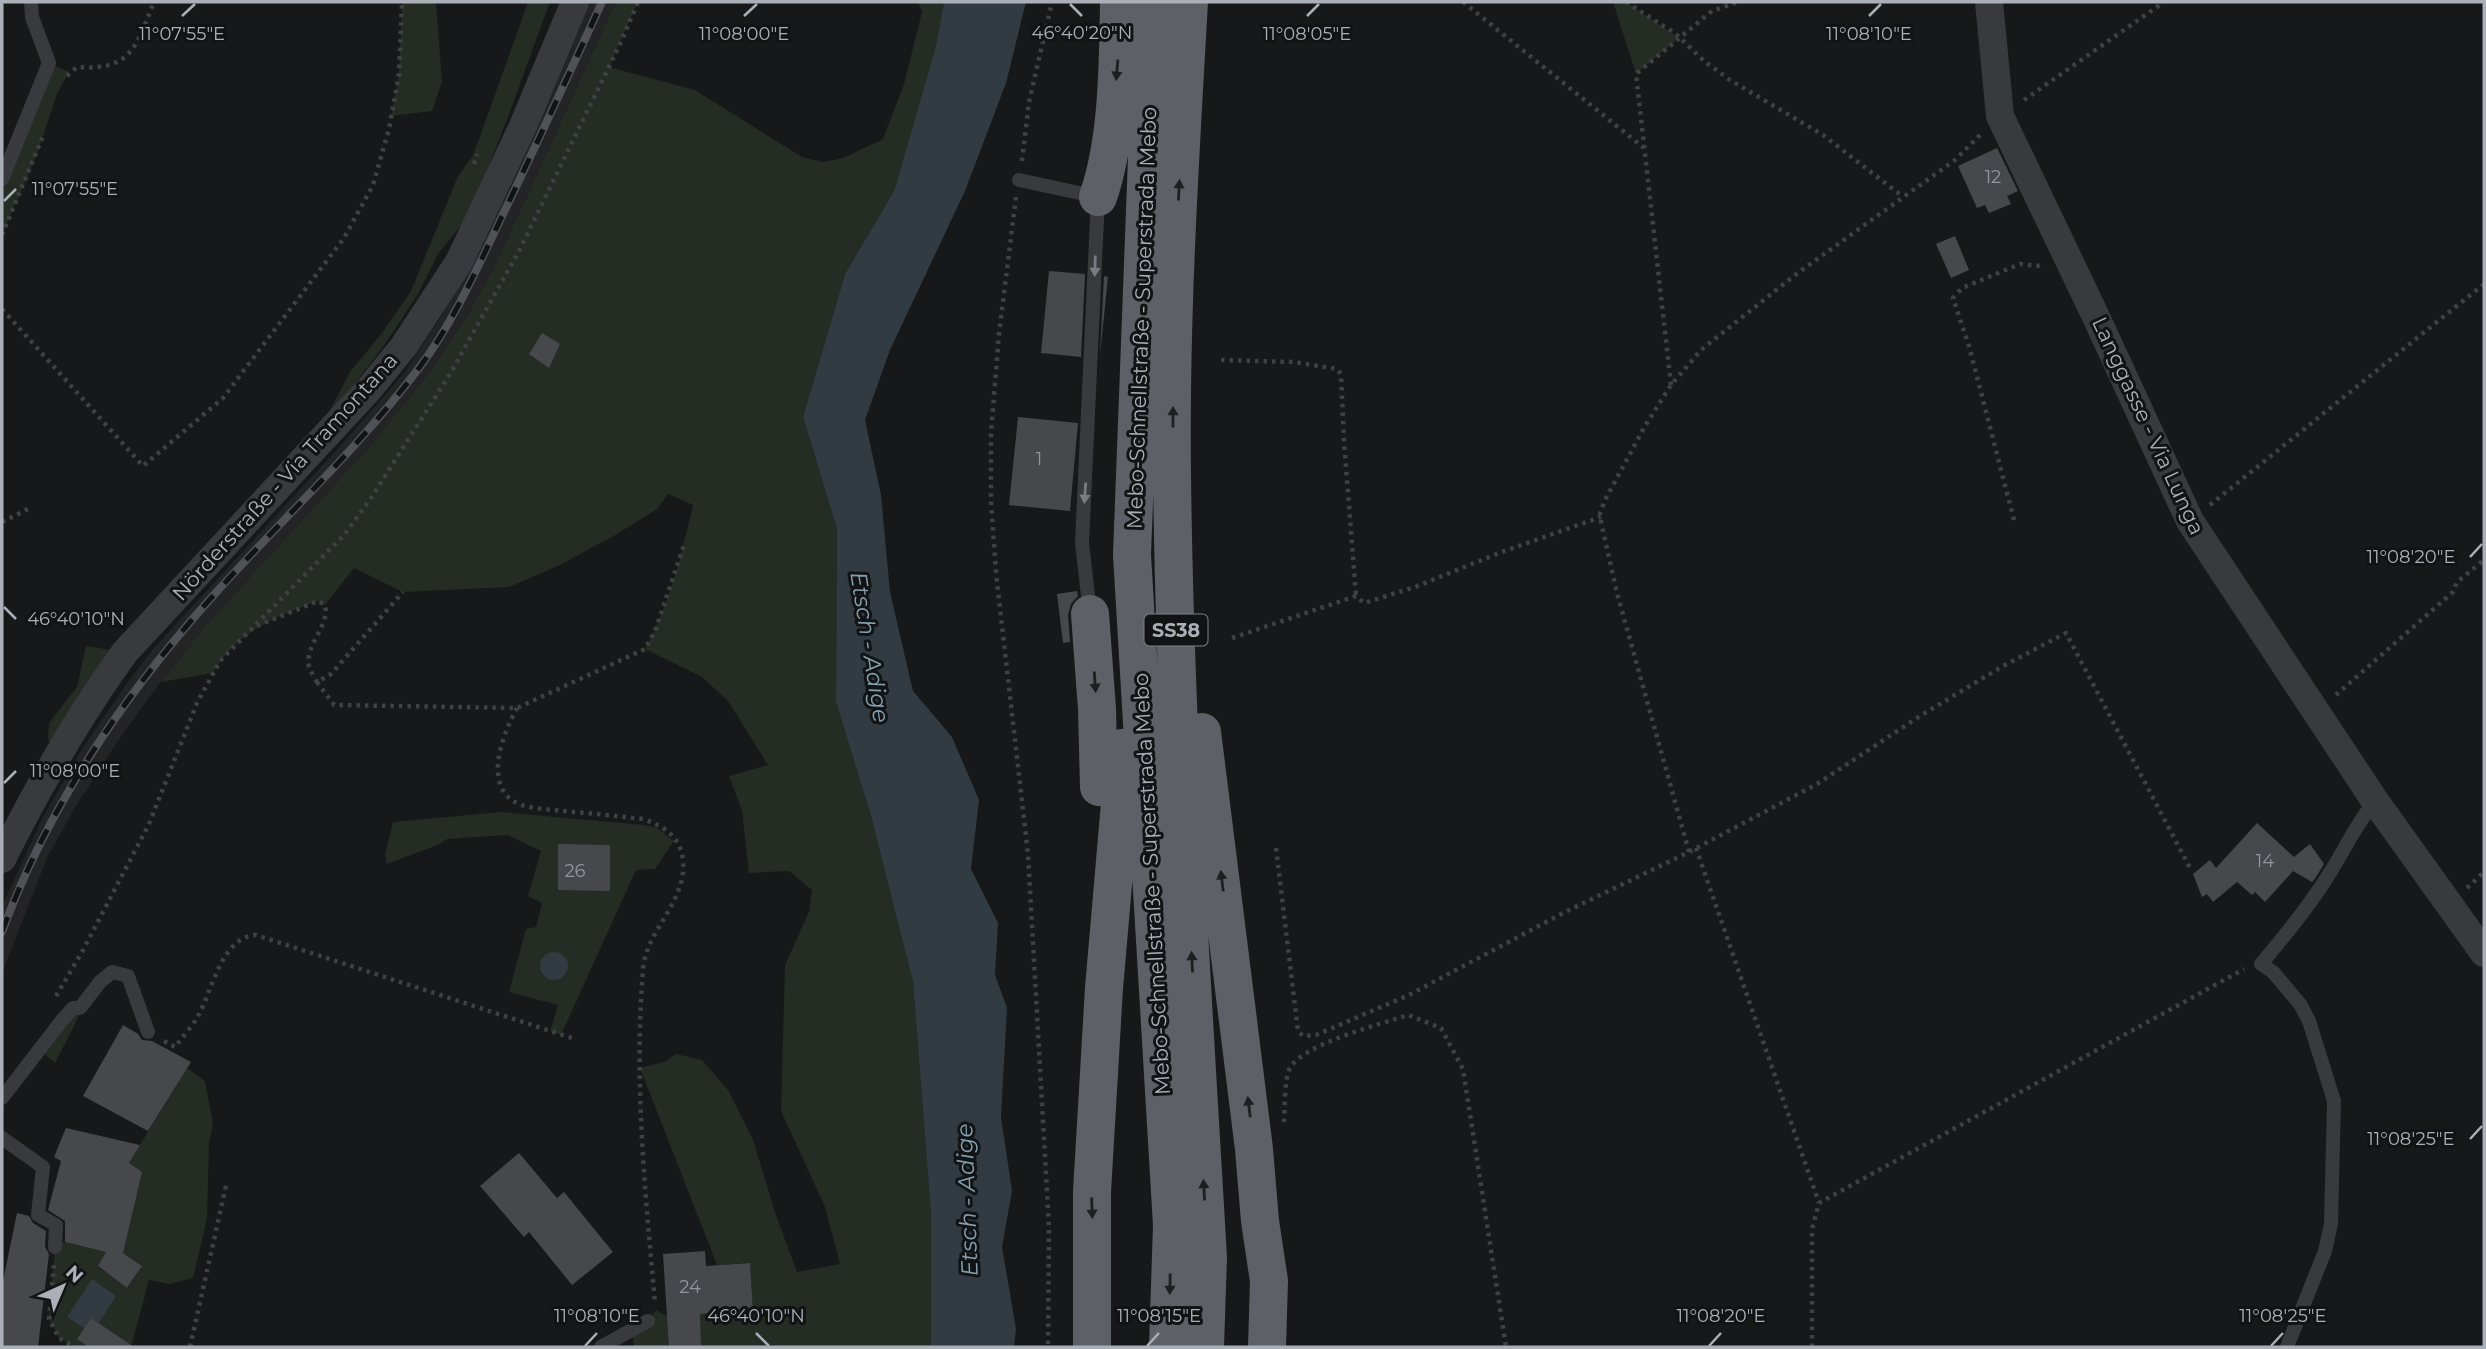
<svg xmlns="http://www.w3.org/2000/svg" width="2486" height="1349" viewBox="0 0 2486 1349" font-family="Montserrat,sans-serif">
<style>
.built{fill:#242426}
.green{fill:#242c24}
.water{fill:#313b41}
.building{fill:#47484c}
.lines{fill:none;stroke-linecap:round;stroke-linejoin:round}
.path{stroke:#3f4145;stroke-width:4.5;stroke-dasharray:3.5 5;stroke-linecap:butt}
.service{stroke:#393a3e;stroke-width:14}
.minor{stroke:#393a3e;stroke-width:28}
.trunk{stroke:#5d6066;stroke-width:38}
.rail-casing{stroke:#505257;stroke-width:8}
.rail{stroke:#121314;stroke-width:5;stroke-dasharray:16;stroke-linecap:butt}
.oneway{fill:#1d1f20}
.oneway2{fill:#787b81}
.ticks{fill:none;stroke:#abb0b8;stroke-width:2.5}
.labels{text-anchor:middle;stroke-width:6;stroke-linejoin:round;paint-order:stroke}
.number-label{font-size:18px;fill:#92969d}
.shield{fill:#121314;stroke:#7d8187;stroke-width:2}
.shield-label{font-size:19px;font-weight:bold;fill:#abb0b8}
.street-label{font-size:21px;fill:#abb0b8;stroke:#121314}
.water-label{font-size:23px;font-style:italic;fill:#84a0b0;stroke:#121314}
.ticks-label{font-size:18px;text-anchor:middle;fill:#abb0b8;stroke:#121314;stroke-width:6;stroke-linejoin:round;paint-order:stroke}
</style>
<rect width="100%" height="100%" fill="#171819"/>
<path class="built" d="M 590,2 L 616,2 L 495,265 L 470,311 L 430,372 L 370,446 L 207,624 L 153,692 L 113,748 L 73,811 L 47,858 L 2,973 L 2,906 L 43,817 L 82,749 L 127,683 L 152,650 L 343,443 L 404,373 L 440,318 L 468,271 Z"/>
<path class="green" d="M 402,2 L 436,2 L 442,82 L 432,111 L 391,116 L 399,74 Z
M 528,2 L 550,2 L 508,117 L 470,214 L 438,254 L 418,294 L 387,341 L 354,385 L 328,414 L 350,372 L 382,333 L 411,291 L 458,176 L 472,157 L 478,142 Z
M 616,2 L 638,2 L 609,67 L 695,90 L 802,157 L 823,162 L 843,158 L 883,139 L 904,84 L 922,12 L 918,2 L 944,2 L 936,46 L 894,191 L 845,274 L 803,417 L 837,529 L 836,702 L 871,816 L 913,982 L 931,1214 L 931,1347 L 634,1347 L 632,1331 L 648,1321 L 656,1310 L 667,1316 L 753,1311 L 750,1263 L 717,1265 L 640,1068 L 664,1062 L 676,1054 L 702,1060 L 728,1090 L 753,1140 L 776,1215 L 797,1272 L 840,1264 L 825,1207 L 781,1111 L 785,965 L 809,912 L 812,890 L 789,871 L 749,873 L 742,811 L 729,776 L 768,765 L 728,701 L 702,677 L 645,649 C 669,605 682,553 693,505 L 668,494 L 657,509 L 617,534 L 558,566 L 509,587 L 403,592 L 354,568 L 325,605 L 318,601 C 277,616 236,632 213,673 L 161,682 L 207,624 L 370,446 L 430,372 L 470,311 L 495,265 Z
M 1613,2 L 1626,2 L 1679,38 L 1636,74 Z
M 49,63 L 69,72 L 57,94 L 37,154 L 2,235 L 2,179 Z
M 86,646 L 125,652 L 55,758 L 48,739 L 49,723 L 77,687 Z
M 501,812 L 644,825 L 657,828 L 674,841 L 655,869 L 636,870 L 561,1035 L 550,1031 L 558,1005 L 509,992 L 526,929 L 536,927 L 542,903 L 528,896 L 541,851 L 508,835 L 447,839 L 440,844 L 387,864 L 385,854 L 393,822 Z
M 80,1008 L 78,1018 L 55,1063 L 39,1050 Z
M 187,1068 L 205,1081 L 213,1123 L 209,1144 L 207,1219 L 193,1278 L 169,1284 L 149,1280 L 131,1347 L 75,1347 L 59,1338 L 49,1319 L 55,1247 L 59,1241 L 106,1252 L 98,1267 L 128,1288 L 142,1266 L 112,1245 L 129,1163 Z"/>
<path class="water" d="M 944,2 L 1026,2 L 1006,83 L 965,191 L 890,350 L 865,420 L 881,495 L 890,592 L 913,691 L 952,737 L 979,800 L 971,869 L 998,923 L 995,975 L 1007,1008 L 1001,1117 L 1012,1191 L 1002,1247 L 1016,1329 L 1014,1347 L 931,1347 L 931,1214 L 913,982 L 871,816 L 836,702 L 837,529 L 803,417 L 845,274 L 894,191 L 936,46 Z
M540 966a14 14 0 1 1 28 0a14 14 0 1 1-28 0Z
M 92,1279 L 116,1296 L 99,1323 L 91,1318 L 84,1328 L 67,1317 Z"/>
<path class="building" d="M 1997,148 L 2018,191 L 2007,196 L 2011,204 L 1989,213 L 1985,205 L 1977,208 L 1958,166 Z
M 1955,236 L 1969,270 L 1951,278 L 1936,244 Z
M 1049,271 L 1085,274 L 1081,357 L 1041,353 Z
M 1104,276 L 1108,277 L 1100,355 Z
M 542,333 L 560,344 L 549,368 L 529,354 Z
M 1018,417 L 1078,423 L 1070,511 L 1009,505 Z
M 1077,591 L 1078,596 L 1071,604 L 1068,615 L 1070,642 L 1063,643 L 1057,594 Z
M 2257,823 L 2294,857 L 2310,844 L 2324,864 L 2316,877 L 2312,882 L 2293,871 L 2265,902 L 2255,892 L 2252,895 L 2237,882 L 2213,902 L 2207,894 L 2202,897 L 2193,874 L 2210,860 L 2216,868 Z
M 558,844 L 610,845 L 610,891 L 558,890 Z
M 123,1025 L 138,1034 L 142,1040 L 152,1041 L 191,1062 L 148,1131 L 83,1096 Z
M 66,1128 L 140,1145 L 129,1163 L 142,1172 L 123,1253 L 142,1266 L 127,1288 L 98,1266 L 106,1252 L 65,1242 L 65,1221 L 48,1210 L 61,1161 L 54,1157 Z
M 519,1153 L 557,1198 L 564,1192 L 613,1252 L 572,1285 L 529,1232 L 524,1237 L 480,1186 Z
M 17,1213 L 29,1216 L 33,1223 L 46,1231 L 45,1247 L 49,1254 L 38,1347 L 2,1347 L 2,1286 Z
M 705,1251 L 706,1266 L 750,1263 L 753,1311 L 700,1314 L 701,1347 L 669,1347 L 663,1254 Z
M 91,1318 L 134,1347 L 89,1347 L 77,1339 Z"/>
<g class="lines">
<path class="path" d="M 1463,2 L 1644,148
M 1626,2 L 1676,34 L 1704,61 L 1730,80 L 1823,135 L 1902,196
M 67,76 L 77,67 C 132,71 136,46 154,2
M 2024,100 L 2164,2
M 1022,161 L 1029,102 L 1052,2
M 474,164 L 477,154
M 1016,197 L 999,334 L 991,433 L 991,501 L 996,573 L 1028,854 L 1049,1227 L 1048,1347
M 2,235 L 43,136
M 2,309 L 143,466 L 223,398 L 344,238 L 373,185 L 389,129 L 399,74 L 402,2
M 1221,360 L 1294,362 L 1337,369 L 1341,374 L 1344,441 L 1356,596
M 1671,385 L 1636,74 L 1712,11 L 1738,2
M 2210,505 L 2484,284
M 2014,520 L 1969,346 L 1953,298 L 1962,288 L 2020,264 L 2037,266 L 2043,264
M 2,522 L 30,508
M 257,626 L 318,601 L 325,605 C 330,627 304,645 309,667 C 311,672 315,678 317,682 L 331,674 L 403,592
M 1232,638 L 1356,596 L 1364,603 L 1415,587 L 1499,553 L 1601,517
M 317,682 L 334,705 L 517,708 L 645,649 L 655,631 L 685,542
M 2336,695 L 2453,592 L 2457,582 L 2484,560
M 517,708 C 503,733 481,788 519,804 C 531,809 548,809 562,811 C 589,813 616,816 643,819 C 664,826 681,837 683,861 C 687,901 646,931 643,969 C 634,1081 645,1192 655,1303
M 1276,848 L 1298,1031 L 1303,1036 L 1316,1035 L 1409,995 L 1563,913 L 1689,852 L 1817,784 L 1920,716 L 2003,666 L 2066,633 L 2190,868
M 1696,848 L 1819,1203
M 1689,852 L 1617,593 L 1601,522 L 1600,513 L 1605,500 L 1645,426 L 1671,385 L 1701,350 L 1795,275 L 1955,160 L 1982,133
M 2467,888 L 2484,872
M 56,996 L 82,952 L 149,824 L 197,703 L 220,661 L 344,535 L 371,498 L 450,374 L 519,251 L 620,44 L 638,2
M 164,1041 L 175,1047 C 182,1037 192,1027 198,1016 C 212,992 221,937 256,935 L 575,1039
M 1284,1122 C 1285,1108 1284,1079 1290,1068 C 1303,1044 1381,1024 1408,1015 L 1441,1028 L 1463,1069 L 1506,1347
M 54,1265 L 49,1319 L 59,1338 L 75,1347
M 190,1347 L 226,1186
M 1812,1347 L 1812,1229 L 1819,1203 L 2244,969"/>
<path class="service" d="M 2,179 L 49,63 L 32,17 L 31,2
M 1019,180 L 1098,197 L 1082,543 L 1090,613
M 2,1098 L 63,1019 L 73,1008 L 80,1008 L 100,982 L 112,972 L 128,976 L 148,1032
M 2,1138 L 43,1167 L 38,1215 L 56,1225 L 55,1247
M 601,1347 L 648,1321
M 2287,1347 L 2325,1251 L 2331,1224 L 2334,1101 L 2309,1021 L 2300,1004 L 2273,972 L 2261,964 C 2286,934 2311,904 2331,871 C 2346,847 2357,823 2375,801"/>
<path class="minor" d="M 1989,2 L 2000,116 L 2097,319 L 2190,521 L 2375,801 L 2484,953
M 2,859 C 38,787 77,718 125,652 L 369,389 L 404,346 L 459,262 L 523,126 L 575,2"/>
<path class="trunk" d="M 1156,2 L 1148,131 L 1132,555 L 1172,1225 L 1168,1347
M 1189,2 C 1180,159 1170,317 1172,475 C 1175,736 1193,997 1208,1258 L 1205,1347
M 1098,197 C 1118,140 1118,63 1119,2
M 1090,614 L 1097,709 L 1099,787
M 1202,732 L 1254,1149 L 1260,1221 L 1269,1281 L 1267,1347
M 1092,1347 L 1092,1192 L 1104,988 L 1123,769 L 1122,748"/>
<g class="rail-casing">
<path id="rail" d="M 2,932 C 48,806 123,696 212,597 C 281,520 357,450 419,368 C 455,320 479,264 505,210 C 538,141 570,72 602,2"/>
</g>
<use href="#rail" class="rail"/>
</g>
<defs><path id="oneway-solid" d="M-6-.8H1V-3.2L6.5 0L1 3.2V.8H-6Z" transform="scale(1.75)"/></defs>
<g class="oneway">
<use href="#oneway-solid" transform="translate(1117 70) rotate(95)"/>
<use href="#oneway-solid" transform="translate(1179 190) rotate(-87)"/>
<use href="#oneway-solid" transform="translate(1173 417) rotate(-90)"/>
<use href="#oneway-solid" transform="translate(1095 682) rotate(86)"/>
<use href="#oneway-solid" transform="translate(1222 881) rotate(-97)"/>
<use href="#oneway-solid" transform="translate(1192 962) rotate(-93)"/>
<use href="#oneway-solid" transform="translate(1249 1107) rotate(-97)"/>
<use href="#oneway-solid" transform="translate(1204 1190) rotate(-93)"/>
<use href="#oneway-solid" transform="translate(1092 1208) rotate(88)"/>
<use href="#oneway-solid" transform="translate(1170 1284) rotate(91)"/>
</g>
<g class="oneway2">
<use href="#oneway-solid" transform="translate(1095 266) rotate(92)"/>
<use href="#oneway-solid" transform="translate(1085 493) rotate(94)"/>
</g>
<path class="ticks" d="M 1070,4 L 1082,16M 182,16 L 195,4M 744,16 L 757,4M 1307,16 L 1319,4M 1869,16 L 1881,4M 4,201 L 16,189M 2470,557 L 2482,544M 4,607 L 16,619M 4,783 L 16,771M 2470,1139 L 2482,1126M 756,1333 L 769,1346M 585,1346 L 597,1333M 1147,1346 L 1159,1333M 1709,1346 L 1721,1333M 2271,1346 L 2283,1333"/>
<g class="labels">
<g class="number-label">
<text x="1993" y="183">12</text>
<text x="1039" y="465">1</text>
<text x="2265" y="867">14</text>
<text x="575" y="877">26</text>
<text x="690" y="1293">24</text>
</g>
<rect class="shield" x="1144.5" y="614.5" width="63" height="31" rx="5"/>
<g class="shield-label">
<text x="1176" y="637">SS38</text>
</g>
<g class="street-label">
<text transform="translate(1142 318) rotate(-88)" y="7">Mebo-Schnellstraße - Superstrada Mebo</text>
<text transform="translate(2148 426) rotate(65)" y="7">Langgasse - Via Lunga</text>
<text transform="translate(285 477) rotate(-48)" y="7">Nörderstraße - Via Tramontana</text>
<text transform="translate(1152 884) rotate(-93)" y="7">Mebo-Schnellstraße - Superstrada Mebo</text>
</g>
<g class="water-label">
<text transform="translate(870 647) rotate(81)" y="8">Etsch - Adige</text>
<text transform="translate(967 1200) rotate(-92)" y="8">Etsch - Adige</text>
</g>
</g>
<g class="ticks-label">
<text x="1082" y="39">46°40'20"N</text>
<text x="182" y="40">11°07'55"E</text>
<text x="744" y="40">11°08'00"E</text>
<text x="1307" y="40">11°08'05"E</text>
<text x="1869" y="40">11°08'10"E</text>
<text x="75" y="195">11°07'55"E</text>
<text x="2411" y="563">11°08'20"E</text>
<text x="76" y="625">46°40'10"N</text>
<text x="75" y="777">11°08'00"E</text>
<text x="2411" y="1145">11°08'25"E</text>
<text x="597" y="1322">11°08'10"E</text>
<text x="1159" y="1322">11°08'15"E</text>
<text x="1721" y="1322">11°08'20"E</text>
<text x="2283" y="1322">11°08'25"E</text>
<text x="756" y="1322">46°40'10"N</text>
</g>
<rect width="2486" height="1349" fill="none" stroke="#abb0b8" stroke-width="7"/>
<g transform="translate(63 1286) rotate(44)" stroke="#121314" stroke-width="5" paint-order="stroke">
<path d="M0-5L12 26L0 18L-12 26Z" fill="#abb0b8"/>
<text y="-10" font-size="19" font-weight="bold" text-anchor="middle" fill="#abb0b8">N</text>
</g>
</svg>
